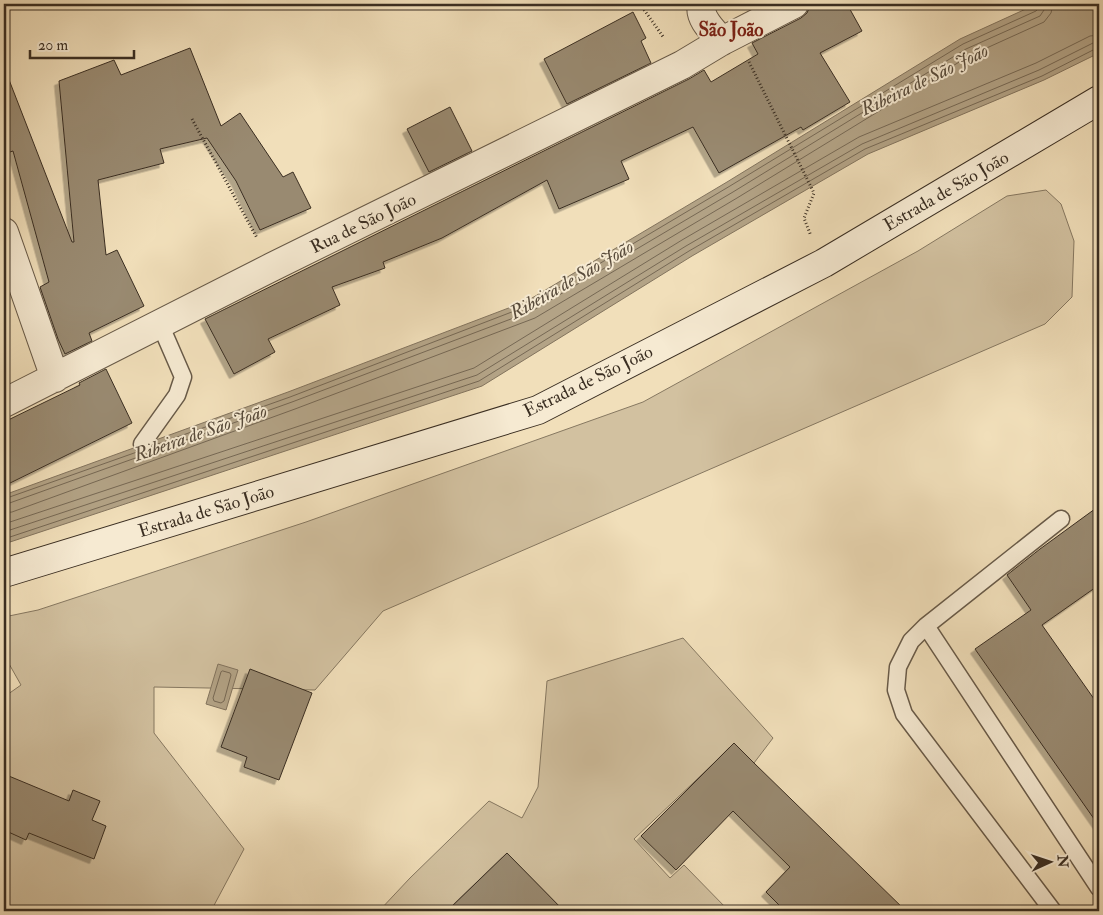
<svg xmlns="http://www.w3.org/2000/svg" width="1103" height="915" viewBox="0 0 1103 915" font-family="'IM FELL Double Pica',serif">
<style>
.green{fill:#d2c1a0;stroke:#867861}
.water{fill:#b3a386;stroke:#83745e}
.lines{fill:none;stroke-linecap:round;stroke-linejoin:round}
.shore{stroke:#766854;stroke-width:1}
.building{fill:#998a71;stroke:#3a2e22;filter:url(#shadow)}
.service-casing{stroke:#685a48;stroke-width:19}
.minor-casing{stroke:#685a48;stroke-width:30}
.secondary-casing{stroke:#3a2e22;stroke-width:30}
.path{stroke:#3a2e22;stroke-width:3;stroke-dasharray:1 2.5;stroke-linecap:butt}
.service{stroke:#f6ead2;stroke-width:16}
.minor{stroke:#f6ead2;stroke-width:28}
.secondary{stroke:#f6ead2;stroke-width:28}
.labels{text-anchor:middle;stroke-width:4;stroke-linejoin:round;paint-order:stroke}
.street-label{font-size:18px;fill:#3a2e22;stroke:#f6ead2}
.neighbourhood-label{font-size:19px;font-weight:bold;fill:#7a1f14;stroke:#f6ead2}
.water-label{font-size:19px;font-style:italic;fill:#584b3b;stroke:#f6ead2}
</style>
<defs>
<filter id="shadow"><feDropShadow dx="-4.5" dy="4.5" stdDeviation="0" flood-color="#0004"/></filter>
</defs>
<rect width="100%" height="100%" fill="#f1dfba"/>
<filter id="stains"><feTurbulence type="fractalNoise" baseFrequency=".004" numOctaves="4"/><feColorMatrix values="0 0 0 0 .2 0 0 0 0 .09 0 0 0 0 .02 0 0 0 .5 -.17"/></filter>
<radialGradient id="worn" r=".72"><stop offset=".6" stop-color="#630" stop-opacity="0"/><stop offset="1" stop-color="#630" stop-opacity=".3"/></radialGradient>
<path class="green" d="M 1046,190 L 1061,204 L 1074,241 L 1072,297 L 1045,324 L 383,611 L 315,690 L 154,687 L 154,733 L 244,849 L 211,911 L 4,911 L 4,697 L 21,685 L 4,655 L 4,617 L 38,610 L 306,522 L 643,402 L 918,251 L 1007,196 Z
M 683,638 L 773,738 L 754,763 L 734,744 L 634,839 L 670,878 L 684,865 L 729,911 L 564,911 L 507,853 L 447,911 L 379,911 L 410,878 L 489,801 L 522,818 L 538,787 L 547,681 Z"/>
<path class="water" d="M 1041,4 L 1099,4 L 1099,53 L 1044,80 L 868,154 L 692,256 L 482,386 L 4,544 L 4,495 L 288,392 L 527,301 L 727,182 L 960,39 L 1028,8 Z
M 218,664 L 238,670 L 226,710 L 206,704 Z"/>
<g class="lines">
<path class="shore" d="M 152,446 L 290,397 L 530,305 L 730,186 L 963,44 L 1036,11 L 1039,8 L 1039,4
M 4,499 L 137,452
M 4,505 L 292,402 L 532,311 L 733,192 L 966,49 L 1040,16 L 1044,10 L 1045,4
M 4,513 L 12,512 L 295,409 L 535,318 L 737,198 L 969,56 L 1044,22 L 1051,13 L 1053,4
M 4,524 L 474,368 L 682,240 L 859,137 L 1036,63 L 1090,36 L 1099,35
M 4,532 L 477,375 L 686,246 L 862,144 L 1039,70 L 1093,43 L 1099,42
M 4,539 L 479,381 L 689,251 L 865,149 L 1042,76 L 1095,49 L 1099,49
M 223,671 L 230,673 L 231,675 L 224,701 L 221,703 L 214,701 L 213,698 L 221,672 Z"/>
</g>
<path class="building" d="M 811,4 L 847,4 L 862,31 L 820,53 L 850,102 L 803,130 L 801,127 L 719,173 L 693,127 L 621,161 L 629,179 L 559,209 L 547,180 L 442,238 L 383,262 L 385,268 L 332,287 L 340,305 L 268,339 L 275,352 L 234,374 L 205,319 L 689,79 L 704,70 L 711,82 L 758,54 L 752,43 L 801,18 L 807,13 Z
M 633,12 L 646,38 L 641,41 L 651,63 L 567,104 L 544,59 Z
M 190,48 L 221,126 L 240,113 L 283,177 L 293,172 L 311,208 L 260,230 L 236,181 L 207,138 L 160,149 L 164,163 L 98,180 L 106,255 L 117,250 L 144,306 L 89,333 L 92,341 L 65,354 L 58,339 L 40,287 L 49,282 L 13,151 L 4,154 L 4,72 L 6,72 L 72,242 L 74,242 L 59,81 L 114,60 L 121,75 Z
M 450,107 L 472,151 L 429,172 L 407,129 Z
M 106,369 L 132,423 L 4,486 L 4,422 L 80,385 L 79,383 Z
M 1099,506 L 1099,585 L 1042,625 L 1099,706 L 1099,826 L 975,649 L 1031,610 L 1007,575 L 1040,549 Z
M 250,669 L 312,693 L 279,780 L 244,767 L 247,757 L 221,747 Z
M 734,743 L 754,763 L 906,911 L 785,911 L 766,892 L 790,867 L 733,811 L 676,870 L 641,836 Z
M 4,774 L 69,801 L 73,790 L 100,801 L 92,820 L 106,826 L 94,859 L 29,833 L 26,840 L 4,830 Z
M 507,853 L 564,911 L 447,911 Z"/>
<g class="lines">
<g class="service-casing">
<path id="service" d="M 142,444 L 177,395 L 183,377 L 160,324
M 926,626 L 1099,888
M 1053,911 L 904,714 L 896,690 L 898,667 L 911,641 L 926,626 L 1061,519"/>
</g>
<g class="minor-casing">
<path id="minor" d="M 702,4 C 698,18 713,31 722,41
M 4,232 L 55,378
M 4,403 L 272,267 L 682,65 L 722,41 L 794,4"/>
</g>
<g class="secondary-casing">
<path id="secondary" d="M 4,573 L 538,410 L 824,263 L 1099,100"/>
</g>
<path class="path" d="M 640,4 L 664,38
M 749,62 L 814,193 L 804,218 L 811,236
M 192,119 L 257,238"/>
<use href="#service" class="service"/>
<use href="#minor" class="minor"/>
<use href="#secondary" class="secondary"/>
</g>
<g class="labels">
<g class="street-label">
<text transform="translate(946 191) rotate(-30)" y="6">Estrada de São João</text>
<text transform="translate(363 223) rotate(-26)" y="6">Rua de São João</text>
<text transform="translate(588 381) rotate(-26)" y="6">Estrada de São João</text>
<text transform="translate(206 511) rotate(-17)" y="6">Estrada de São João</text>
</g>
<g class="neighbourhood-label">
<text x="731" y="36">São João</text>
</g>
<g class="water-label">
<text transform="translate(924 79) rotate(-26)" y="7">Ribeira de São João</text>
<text transform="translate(571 279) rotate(-30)" y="7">Ribeira de São João</text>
<text transform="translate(200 432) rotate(-19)" y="7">Ribeira de São João</text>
</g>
</g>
<rect width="1103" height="915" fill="none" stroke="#f1dfba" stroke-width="20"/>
<rect x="5" y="5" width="1093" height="905" fill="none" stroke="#3a2e22" stroke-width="2.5"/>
<rect x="10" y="10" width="1083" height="895" fill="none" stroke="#3a2e22"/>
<g transform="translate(1050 862) rotate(87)" stroke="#f6ead2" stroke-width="4" paint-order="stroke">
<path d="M0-4L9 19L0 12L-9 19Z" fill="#3a2e22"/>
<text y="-8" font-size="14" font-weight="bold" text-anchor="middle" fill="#3a2e22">N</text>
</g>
<path d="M30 50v8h104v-8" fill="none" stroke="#3a2e22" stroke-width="2.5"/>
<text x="38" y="50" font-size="15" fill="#3a2e22" stroke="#f6ead2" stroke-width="4" paint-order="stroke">20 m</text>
<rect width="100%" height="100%" filter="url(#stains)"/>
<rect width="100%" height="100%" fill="url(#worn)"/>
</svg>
